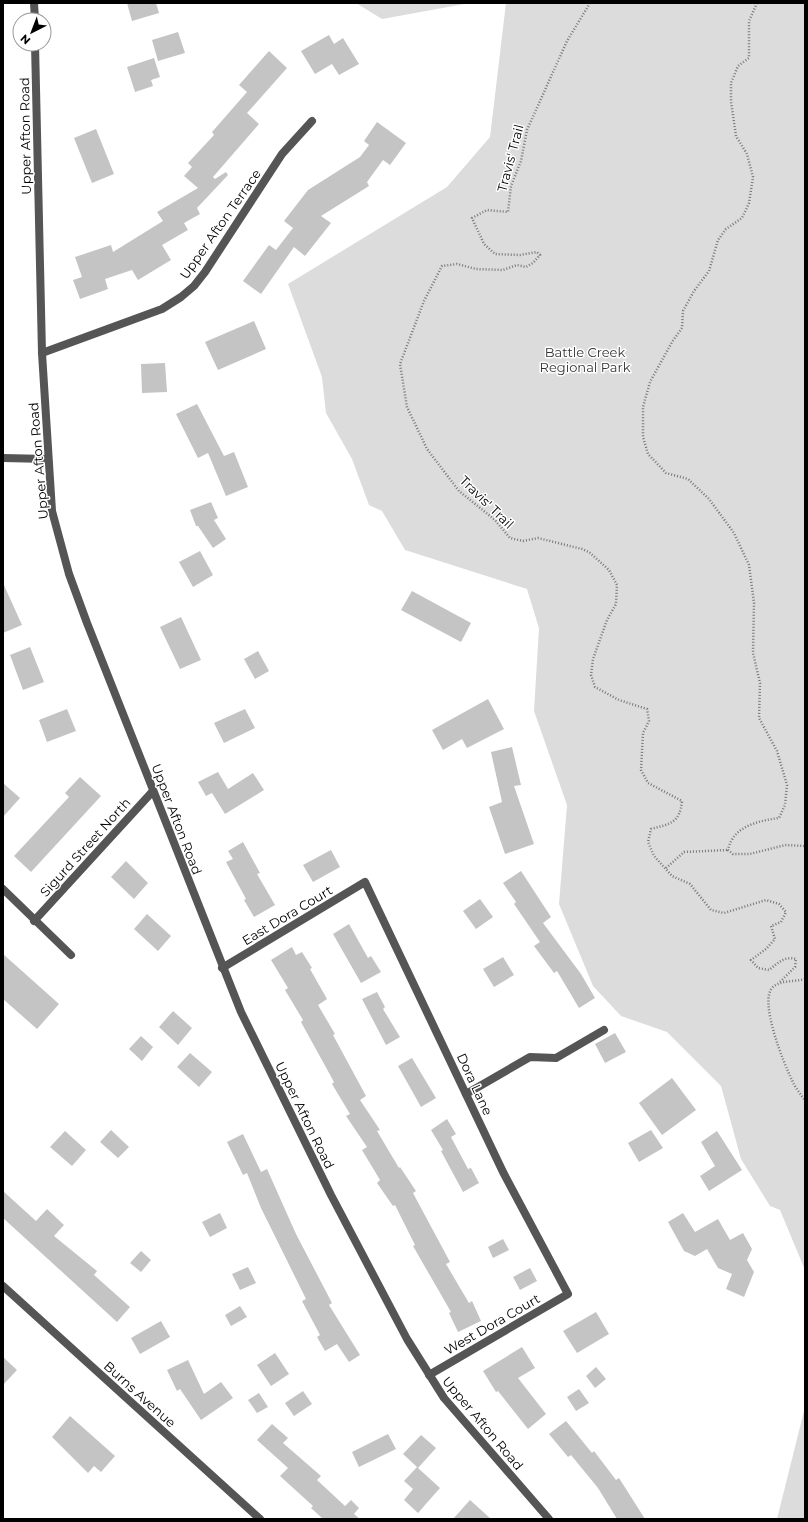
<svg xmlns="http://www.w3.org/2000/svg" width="808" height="1522" viewBox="0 0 808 1522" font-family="Montserrat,sans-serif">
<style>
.green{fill:#dcdcdc}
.building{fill:#c4c4c4}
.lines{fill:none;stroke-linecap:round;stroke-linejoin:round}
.path{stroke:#777;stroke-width:2.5;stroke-dasharray:1 2;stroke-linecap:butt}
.service{stroke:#555;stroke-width:8}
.minor{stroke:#555;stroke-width:8}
.tertiary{stroke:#555;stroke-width:8}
.labels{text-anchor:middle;stroke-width:3;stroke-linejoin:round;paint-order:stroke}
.street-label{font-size:13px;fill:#000;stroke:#fff}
.park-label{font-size:13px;fill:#333;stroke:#fff}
</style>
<rect width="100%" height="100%" fill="#fff"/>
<path class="green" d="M 356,3 L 470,3 L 382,19 Z
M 506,3 L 805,3 L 805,1270 L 780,1210 L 770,1206 L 741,1159 L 721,1086 L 667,1032 L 621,1016 L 593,986 L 559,904 L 567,805 L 534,711 L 539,628 L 527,589 L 405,550 L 382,511 L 369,505 L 352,459 L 326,413 L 322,377 L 288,284 L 447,187 L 490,137 Z
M 805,1407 L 805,1519 L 777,1519 Z"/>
<path class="building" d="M 127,3 L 156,3 L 159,13 L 132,21 Z
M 178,32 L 185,53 L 158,61 L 152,40 Z
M 329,35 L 334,44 L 343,38 L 359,64 L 339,75 L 332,64 L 315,74 L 301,51 Z
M 269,51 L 287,68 L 247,113 L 259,124 L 213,177 L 215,179 L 226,172 L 228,175 L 197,208 L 200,214 L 184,223 L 188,230 L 162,245 L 171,260 L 138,280 L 132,270 L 105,279 L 108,289 L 80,299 L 73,280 L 82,277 L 75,257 L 111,245 L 113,252 L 163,221 L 157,212 L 198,188 L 184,176 L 192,167 L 188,163 L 214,135 L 212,132 L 247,92 L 239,85 Z
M 154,58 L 160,77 L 151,80 L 153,86 L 135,92 L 127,67 Z
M 377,122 L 406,143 L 390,165 L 383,160 L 367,182 L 369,186 L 321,216 L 331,223 L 305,256 L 294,247 L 261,294 L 243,281 L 269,245 L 276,250 L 293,228 L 284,221 L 308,190 L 360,157 L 369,145 L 364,141 Z
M 96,129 L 114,174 L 92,183 L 74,138 Z
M 254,321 L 266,349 L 218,370 L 205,342 Z
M 165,363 L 167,392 L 142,393 L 141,364 Z
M 197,404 L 224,456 L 234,452 L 248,487 L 226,496 L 208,453 L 198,458 L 176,414 Z
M 211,502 L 218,518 L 214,520 L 226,539 L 213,548 L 198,526 L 196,526 L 190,510 Z
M 200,551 L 213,575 L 193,587 L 179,562 Z
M 3,583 L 22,625 L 3,633 Z
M 412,591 L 471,623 L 461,642 L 401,610 Z
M 181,617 L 201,660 L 180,669 L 160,627 Z
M 30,647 L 44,682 L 23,690 L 10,655 Z
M 258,651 L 269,671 L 255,679 L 244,659 Z
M 488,699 L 504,729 L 467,748 L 462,739 L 443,750 L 432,730 Z
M 67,709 L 76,731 L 47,742 L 39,720 Z
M 245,709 L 255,728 L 224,743 L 214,723 Z
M 512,747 L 521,785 L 514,786 L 534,844 L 505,854 L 489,807 L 502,802 L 491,752 Z
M 218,772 L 228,789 L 253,773 L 264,790 L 225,814 L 212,793 L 206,796 L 198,782 Z
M 80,777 L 101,796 L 31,872 L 14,856 L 69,797 L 65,793 Z
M 3,783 L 20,798 L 3,817 Z
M 243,842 L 260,873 L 257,874 L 275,905 L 254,917 L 244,900 L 246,899 L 226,862 L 233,859 L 228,851 Z
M 331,850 L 340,867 L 313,882 L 303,865 Z
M 126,861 L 148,883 L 134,899 L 111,877 Z
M 521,871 L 551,917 L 543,923 L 581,974 L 595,998 L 579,1008 L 557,971 L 554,973 L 534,946 L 540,942 L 514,904 L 516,902 L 503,883 Z
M 480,899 L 493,917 L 476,929 L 463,911 Z
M 147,914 L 171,936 L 158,951 L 134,929 Z
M 349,924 L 368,958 L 371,956 L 381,972 L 361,983 L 333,934 Z
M 292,947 L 296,955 L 302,952 L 312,968 L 310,969 L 327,999 L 318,1005 L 335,1034 L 333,1035 L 366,1096 L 360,1100 L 380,1130 L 377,1131 L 399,1168 L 400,1167 L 416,1191 L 413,1193 L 450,1262 L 446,1264 L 469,1303 L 472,1301 L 481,1321 L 458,1332 L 449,1313 L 451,1312 L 413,1246 L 415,1245 L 395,1205 L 393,1206 L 377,1183 L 380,1180 L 362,1150 L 367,1147 L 346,1116 L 350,1114 L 332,1084 L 334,1082 L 301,1022 L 303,1020 L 285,990 L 288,988 L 271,960 Z
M 3,954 L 59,1004 L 37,1029 L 3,999 Z
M 503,957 L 514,975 L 494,987 L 483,969 Z
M 377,992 L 385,1007 L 383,1009 L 400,1037 L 386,1045 L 362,999 Z
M 173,1011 L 192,1028 L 178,1045 L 159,1027 Z
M 615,1033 L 626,1052 L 605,1063 L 595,1044 Z
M 141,1036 L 153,1047 L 142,1061 L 129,1049 Z
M 190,1053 L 212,1072 L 199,1087 L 177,1067 Z
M 412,1058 L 436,1098 L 421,1107 L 398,1066 Z
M 672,1078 L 696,1110 L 662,1135 L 639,1103 Z
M 447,1119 L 456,1134 L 451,1137 L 468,1169 L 471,1168 L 479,1183 L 463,1192 L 441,1151 L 443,1150 L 431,1130 Z
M 111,1130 L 129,1147 L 118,1158 L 100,1142 Z
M 651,1130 L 663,1148 L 639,1162 L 628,1143 Z
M 65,1131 L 86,1150 L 72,1166 L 50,1147 Z
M 717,1131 L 742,1170 L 709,1191 L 700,1176 L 715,1166 L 701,1142 Z
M 243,1134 L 261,1172 L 267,1169 L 296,1234 L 332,1303 L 329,1305 L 360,1355 L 349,1362 L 337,1344 L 325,1351 L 317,1337 L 320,1335 L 302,1301 L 306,1299 L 261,1208 L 247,1173 L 243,1175 L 227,1142 Z
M 3,1191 L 36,1221 L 47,1209 L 64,1225 L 54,1236 L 97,1271 L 94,1275 L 130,1307 L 117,1322 L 3,1218 Z
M 220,1213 L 227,1228 L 210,1237 L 202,1222 Z
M 683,1213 L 695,1232 L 718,1219 L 730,1240 L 743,1233 L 752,1249 L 747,1260 L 754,1272 L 744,1297 L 726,1289 L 732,1274 L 718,1268 L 707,1249 L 695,1256 L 684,1251 L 668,1222 Z
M 503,1239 L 509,1250 L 493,1258 L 488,1247 Z
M 141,1251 L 151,1260 L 141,1272 L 130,1263 Z
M 248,1267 L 256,1283 L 240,1290 L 232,1274 Z
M 530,1268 L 537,1281 L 520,1290 L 513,1277 Z
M 240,1306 L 247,1317 L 231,1326 L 225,1315 Z
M 596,1312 L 609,1334 L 577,1353 L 563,1331 Z
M 161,1321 L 170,1337 L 140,1354 L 131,1338 Z
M 522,1347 L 535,1368 L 518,1378 L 546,1414 L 528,1429 L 498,1391 L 496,1392 L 483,1371 Z
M 275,1353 L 289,1374 L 271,1386 L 257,1365 Z
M 3,1357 L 17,1370 L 3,1385 Z
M 188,1360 L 204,1394 L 221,1382 L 233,1398 L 201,1420 L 180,1389 L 177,1391 L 167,1370 Z
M 596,1367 L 606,1379 L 595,1388 L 586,1376 Z
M 579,1389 L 589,1403 L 576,1411 L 567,1397 Z
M 303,1391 L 312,1404 L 294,1416 L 285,1403 Z
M 259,1393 L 268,1407 L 257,1413 L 248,1400 Z
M 70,1416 L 115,1456 L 101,1472 L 94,1466 L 88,1473 L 52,1437 Z
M 566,1421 L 592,1453 L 594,1451 L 616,1480 L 619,1478 L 645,1519 L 617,1519 L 598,1488 L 571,1455 L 568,1457 L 549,1434 Z
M 272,1424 L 288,1438 L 283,1443 L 321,1476 L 317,1480 L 345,1506 L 351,1500 L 359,1508 L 354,1514 L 360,1519 L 323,1519 L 311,1508 L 313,1506 L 280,1476 L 288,1468 L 257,1440 Z
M 388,1434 L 396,1449 L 359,1467 L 352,1452 Z
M 421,1435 L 436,1448 L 418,1468 L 440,1488 L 418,1513 L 404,1500 L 413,1489 L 404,1481 L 417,1467 L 403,1454 Z
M 470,1500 L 491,1519 L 453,1519 Z"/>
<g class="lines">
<path class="path" d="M 590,3 L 567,41 L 527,130 L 521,161 L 511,186 L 508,212 L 487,210 L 472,218 L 484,244 L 495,254 L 520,255 L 537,252 L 540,255 L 533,263 L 526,267 L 517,265 L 503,270 L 476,269 L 457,264 L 442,266 L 424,301 L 400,364 L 407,407 L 427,449 L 459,491 L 495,520 L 510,538 L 523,541 L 538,538 L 582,549 L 589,552 L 609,570 L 617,585 L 616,604 L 607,620 L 593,659 L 591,675 L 595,687 L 619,700 L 647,709 L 649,721 L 643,733 L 641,770 L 648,783 L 682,801 C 680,823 670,824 651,829 L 648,842 L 654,856 L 672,876 L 690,884 L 711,910 L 724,913 L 766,900 L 779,904 L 786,912 L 781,922 L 771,926 L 775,939 L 766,949 L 751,960 L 758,968 L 769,970 C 778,963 784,956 796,959 L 795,967 L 780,982
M 757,3 L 749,21 L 749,58 L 738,66 L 731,83 L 731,101 L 736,136 L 747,154 L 753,177 L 749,203 L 742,218 L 726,229 L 718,240 L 709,271 L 694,291 L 683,311 L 682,328 L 672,342 L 650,382 L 643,407 L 643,437 L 648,454 L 666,473 L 688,479 L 709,499 L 734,533 L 749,565 L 754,603 L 753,653 L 760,683 L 759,718 L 777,751 L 787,785 L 785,805 L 779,818 C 758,821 733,826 728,850 L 733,854 L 750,854 L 785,845 L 805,846
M 666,868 L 684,852 L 728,850
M 805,979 C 794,982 781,980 773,987 C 758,1000 784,1064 792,1080 C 795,1088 801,1094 805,1101"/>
<path class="service" d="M 3,458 L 48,459
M 466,1094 L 530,1057 L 556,1058 L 604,1030"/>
<path class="minor" d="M 42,353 L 162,309 L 181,297 L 194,286 L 205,272 L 282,154 L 312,121
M 3,889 L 71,955
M 34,921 L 153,791
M 222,968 L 365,882 L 503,1172 L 568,1294 L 429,1375"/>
<path class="tertiary" d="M 34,3 L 35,20
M 35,44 L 42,353 L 52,511 L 69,574 L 87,623 L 241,1012 L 331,1195 L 407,1339 L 444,1398 L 549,1519
M 3,1286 L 260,1519"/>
</g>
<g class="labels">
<g class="street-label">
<text transform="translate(25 136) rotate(-91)" y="5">Upper Afton Road</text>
<text transform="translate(510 158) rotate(-75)" y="5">Travis' Trail</text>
<text transform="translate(220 224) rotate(-55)" y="5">Upper Afton Terrace</text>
<text transform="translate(38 461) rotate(-95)" y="5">Upper Afton Road</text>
<text transform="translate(487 502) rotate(44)" y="5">Travis' Trail</text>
<text transform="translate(177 819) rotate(69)" y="5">Upper Afton Road</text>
<text transform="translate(85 847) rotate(-48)" y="5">Sigurd Street North</text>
<text transform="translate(287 915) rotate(-31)" y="5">East Dora Court</text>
<text transform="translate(475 1084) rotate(65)" y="5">Dora Lane</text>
<text transform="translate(305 1115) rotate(64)" y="5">Upper Afton Road</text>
<text transform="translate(492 1324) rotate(-30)" y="5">West Dora Court</text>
<text transform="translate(140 1394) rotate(42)" y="5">Burns Avenue</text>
<text transform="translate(483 1423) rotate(50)" y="5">Upper Afton Road</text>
</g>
<g class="park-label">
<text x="585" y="357">Battle Creek<tspan x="585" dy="15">Regional Park</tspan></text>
</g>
</g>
<rect width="808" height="1522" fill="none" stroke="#000000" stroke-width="8"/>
<g transform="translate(32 32) rotate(222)"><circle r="19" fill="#ffffff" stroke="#999999"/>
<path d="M0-3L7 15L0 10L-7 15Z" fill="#000000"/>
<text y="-6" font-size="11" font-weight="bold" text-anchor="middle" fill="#000000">N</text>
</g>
</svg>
